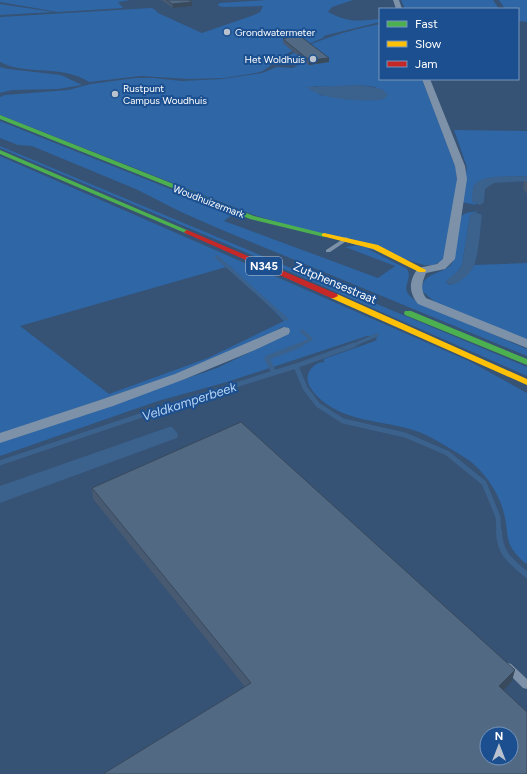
<svg xmlns="http://www.w3.org/2000/svg" width="527" height="774" viewBox="0 0 527 774" font-family="Figtree,sans-serif">
<style>
.green{fill:#2f66a5;fill-rule:evenodd}
.water{fill:#3b618d}
.lines{fill:none;stroke-linecap:round;stroke-linejoin:round}
.stream-far2{stroke:#3b618d;stroke-width:3.5}
.stream-far1{stroke:#3b618d;stroke-width:5}
.stream{stroke:#3b618d;stroke-width:6}
.lane{fill:#7d92a8;fill-rule:evenodd}
.street{fill:#7d92a8;fill-rule:evenodd}
.fast{fill:#4caf50;fill-rule:evenodd}
.slow{fill:#ffc107;fill-rule:evenodd}
.jam{fill:#c62828;fill-rule:evenodd}
.wall{fill:#475a72}
.shaded-wall{fill:#394a5c}
.building{fill:#526984;stroke:#394a5c;fill-rule:evenodd}
.poi-dot{fill:#b9c2ce;stroke:#1b4f8f;stroke-width:1.5}
.labels{text-anchor:middle;stroke-width:4;stroke-linejoin:round;paint-order:stroke}
.far-poi-label{font-size:10px;fill:#fff;stroke:#1b4f8f;text-anchor:start}
.far-street-label{font-size:10px;fill:#fff;stroke:#1b4f8f}
.shield{fill:#1b4f8f;stroke:#bbcadd;stroke-width:1}
.shield-label{font-size:11px;font-weight:bold;fill:#fff}
.street-label{font-size:12px;fill:#fff;stroke:#1b4f8f}
.water-label{font-size:13px;font-style:italic;fill:#b5d3f5;stroke:#1b4f8f}
</style>
<rect width="100%" height="100%" fill="#365274"/>
<path class="green" d="M 0,0 L 131,0 L 118,2 L 123,8 L 58,12 L 0,2 Z
M 268,0 L 353,0 L 332,7 L 328,12 C 350,23 356,21 380,19 L 380,22 L 323,36 L 325,37 L 286,54 L 263,71 L 256,73 L 224,78 L 189,79 L 141,76 L 89,82 C 62,64 27,76 0,62 L 0,17 L 151,8 L 154,9 L 158,13 L 202,33 L 254,15 L 260,12 L 263,6 L 224,7 L 218,6 L 219,3 Z
M 401,0 L 493,0 L 499,9 L 405,9 Z
M 499,0 L 527,0 L 527,22 L 518,21 L 518,9 L 505,9 Z
M 0,4 L 47,11 L 54,12 L 0,15 Z
M 380,24 L 380,79 L 422,79 L 456,168 L 457,182 L 446,258 L 434,265 L 424,265 L 254,215 L 0,115 L 0,97 L 5,95 L 68,90 L 91,84 L 135,78 L 154,78 L 182,81 L 222,79 L 262,73 L 277,67 L 293,68 L 300,64 L 287,57 C 313,40 350,30 380,24 ZM 360,85 L 375,87 L 385,98 L 363,100 L 320,95 L 313,86 L 332,87 Z
M 0,67 L 8,69 L 61,75 L 82,85 L 58,89 L 12,90 L 0,93 Z
M 0,121 L 233,214 L 224,221 L 378,278 L 395,266 L 345,247 L 360,245 L 407,269 C 415,283 393,288 421,304 L 527,349 L 527,356 L 215,227 L 179,211 L 138,190 L 32,146 L 18,145 L 0,138 Z
M 454,130 L 527,131 L 527,176 C 516,177 475,174 473,189 C 473,194 475,200 476,205 L 462,202 L 467,167 Z
M 0,146 L 527,367 L 527,376 L 231,246 L 0,148 Z
M 0,156 L 469,361 L 527,393 L 527,562 L 526,564 C 501,542 511,537 503,510 C 498,491 483,470 467,459 C 451,449 436,439 419,432 C 383,419 343,424 315,394 C 310,388 305,380 309,372 C 312,366 318,362 324,362 L 324,359 L 375,341 L 377,339 L 376,338 L 378,336 L 375,334 L 372,336 L 367,336 L 227,382 L 158,401 L 0,456 L 0,442 L 217,368 L 290,333 L 282,327 L 272,333 L 171,376 L 0,434 ZM 230,266 L 284,321 L 208,358 L 109,394 L 20,326 Z
M 478,211 L 470,215 L 462,265 L 458,271 L 446,282 L 450,285 L 473,268 L 474,265 L 527,263 L 527,341 L 435,302 L 422,291 C 421,269 449,276 454,259 L 460,217 L 466,213 Z"/>
<path class="water" d="M 360,85 L 382,89 L 388,95 L 385,98 L 381,100 C 357,101 326,101 306,87 Z
M 527,176 L 527,181 L 494,183 L 485,189 L 484,202 L 480,205 L 472,202 C 472,197 472,187 476,183 C 486,174 514,177 527,176 Z
M 475,212 L 482,215 C 480,228 479,259 472,269 C 469,275 463,278 459,282 C 454,285 450,286 446,281 L 458,271 L 462,265 L 470,215 Z
M 169,427 L 172,427 L 178,434 L 177,438 L 0,503 L 0,486 Z"/>
<g class="lines">
<path class="stream-far2" d="M 217,257 L 286,319
M 298,346 L 311,339 L 302,331
M 351,346 L 377,335"/>
<path class="stream-far1" d="M 296,366 L 305,388 L 318,405 L 343,421 L 405,435 L 447,453 L 484,483 L 498,517 L 499,533
M 274,373 L 267,358 L 300,345
M 0,463 L 175,404 L 296,366 L 354,345"/>
<path class="stream" d="M 499,532 C 500,555 511,561 527,575"/>
<path class="lane" d="M 346,237 L 349,239 L 348,240 L 330,252 L 326,252 L 326,250 Z
M 508,663 L 511,664 L 527,679 L 527,689 L 523,688 L 505,670 L 503,667 L 505,664 Z"/>
<path class="street" d="M 393,0 L 399,0 L 402,9 L 396,9 Z
M 422,79 L 430,79 L 465,166 L 467,179 L 455,259 L 445,269 L 426,273 C 422,282 420,290 426,298 L 527,339 L 527,348 L 418,304 C 408,291 409,281 418,268 L 437,264 L 443,259 L 457,179 L 455,166 Z
M 284,327 L 289,328 L 290,331 L 289,334 L 255,350 L 185,379 L 113,406 L 0,443 L 0,433 L 103,399 L 175,374 Z"/>
<path class="fast" d="M 0,115 L 254,216 L 326,234 L 328,235 L 324,237 L 250,219 L 0,119 Z
M 0,150 L 189,231 L 190,232 L 187,234 L 185,233 L 0,154 Z
M 405,311 L 411,311 L 527,359 L 527,365 L 405,315 L 404,313 Z"/>
<path class="slow" d="M 324,233 L 378,245 L 426,270 L 425,272 L 419,272 L 373,249 L 322,236 L 322,234 Z
M 331,294 L 337,294 L 527,379 L 527,385 L 331,298 L 330,296 Z"/>
<path class="jam" d="M 187,230 L 337,294 L 338,296 L 334,298 L 331,298 L 185,233 L 184,232 Z"/>
</g>
<path class="wall" d="M 161,0 L 189,0 L 192,2 L 192,6 L 173,8 Z
M 283,39 L 329,62 L 309,65 L 283,43 Z
M 524,181 L 527,181 L 527,194 L 523,189 Z
M 92,488 L 512,681 L 503,690 L 245,687 L 93,499 Z"/>
<path class="shaded-wall" d="M 192,2 L 192,6 L 173,8 L 172,4 Z
M 329,58 L 329,62 L 309,65 L 309,60 Z
M 515,670 L 512,681 L 497,697 L 499,686 Z"/>
<path class="building" d="M 167,0 L 189,0 L 192,2 L 172,4 Z
M 295,35 L 300,36 L 329,58 L 309,60 L 283,39 Z
M 241,422 L 515,670 L 499,686 L 527,712 L 527,774 L 103,774 L 251,683 L 92,488 ZM 487,734 L 511,734 L 511,758 L 487,758 Z"/>
<g class="poi-dot">
<circle cx="227" cy="32" r="4"/>
<circle cx="313" cy="59" r="4"/>
<circle cx="115" cy="94" r="4"/>
</g>
<g class="labels">
<g class="far-poi-label">
<text x="235" y="36">Grondwatermeter</text>
<text x="305" y="63" text-anchor="end">Het Woldhuis</text>
<text x="123" y="92">Rustpunt<tspan x="123" dy="12">Campus Woudhuis</tspan></text>
</g>
<g class="far-street-label">
<text transform="translate(209 201) rotate(21)" y="4">Woudhuizermark</text>
</g>
<rect class="shield" x="246" y="257" width="36" height="18" rx="3"/>
<g class="shield-label">
<text x="264" y="270">N345</text>
</g>
<g class="street-label">
<text transform="translate(335 283) rotate(23)" y="4">Zutphensestraat</text>
</g>
<g class="water-label">
<text transform="translate(189 401) rotate(-18)" y="5">Veldkamperbeek</text>
</g>
</g>
<rect x="379" y="8" width="140" height="72" fill="#1b4f8f" stroke="#7695bc"/>
<rect x="387" y="21" width="20" height="6" fill="#4caf50" stroke="#7695bc"/>
<text x="415" y="28" font-size="12" fill="#ffffff">Fast</text>
<rect x="387" y="41" width="20" height="6" fill="#ffc107" stroke="#7695bc"/>
<text x="415" y="48" font-size="12" fill="#ffffff">Slow</text>
<rect x="387" y="61" width="20" height="6" fill="#c62828" stroke="#7695bc"/>
<text x="415" y="68" font-size="12" fill="#ffffff">Jam</text>
<g transform="translate(499 746)"><circle r="19" fill="#1b4f8f" stroke="#7695bc"/>
<path d="M0-3L7 15L0 10L-7 15Z" fill="#b9c2ce"/>
<text y="-6" font-size="11" font-weight="bold" text-anchor="middle" fill="#ffffff">N</text>
</g>
</svg>
